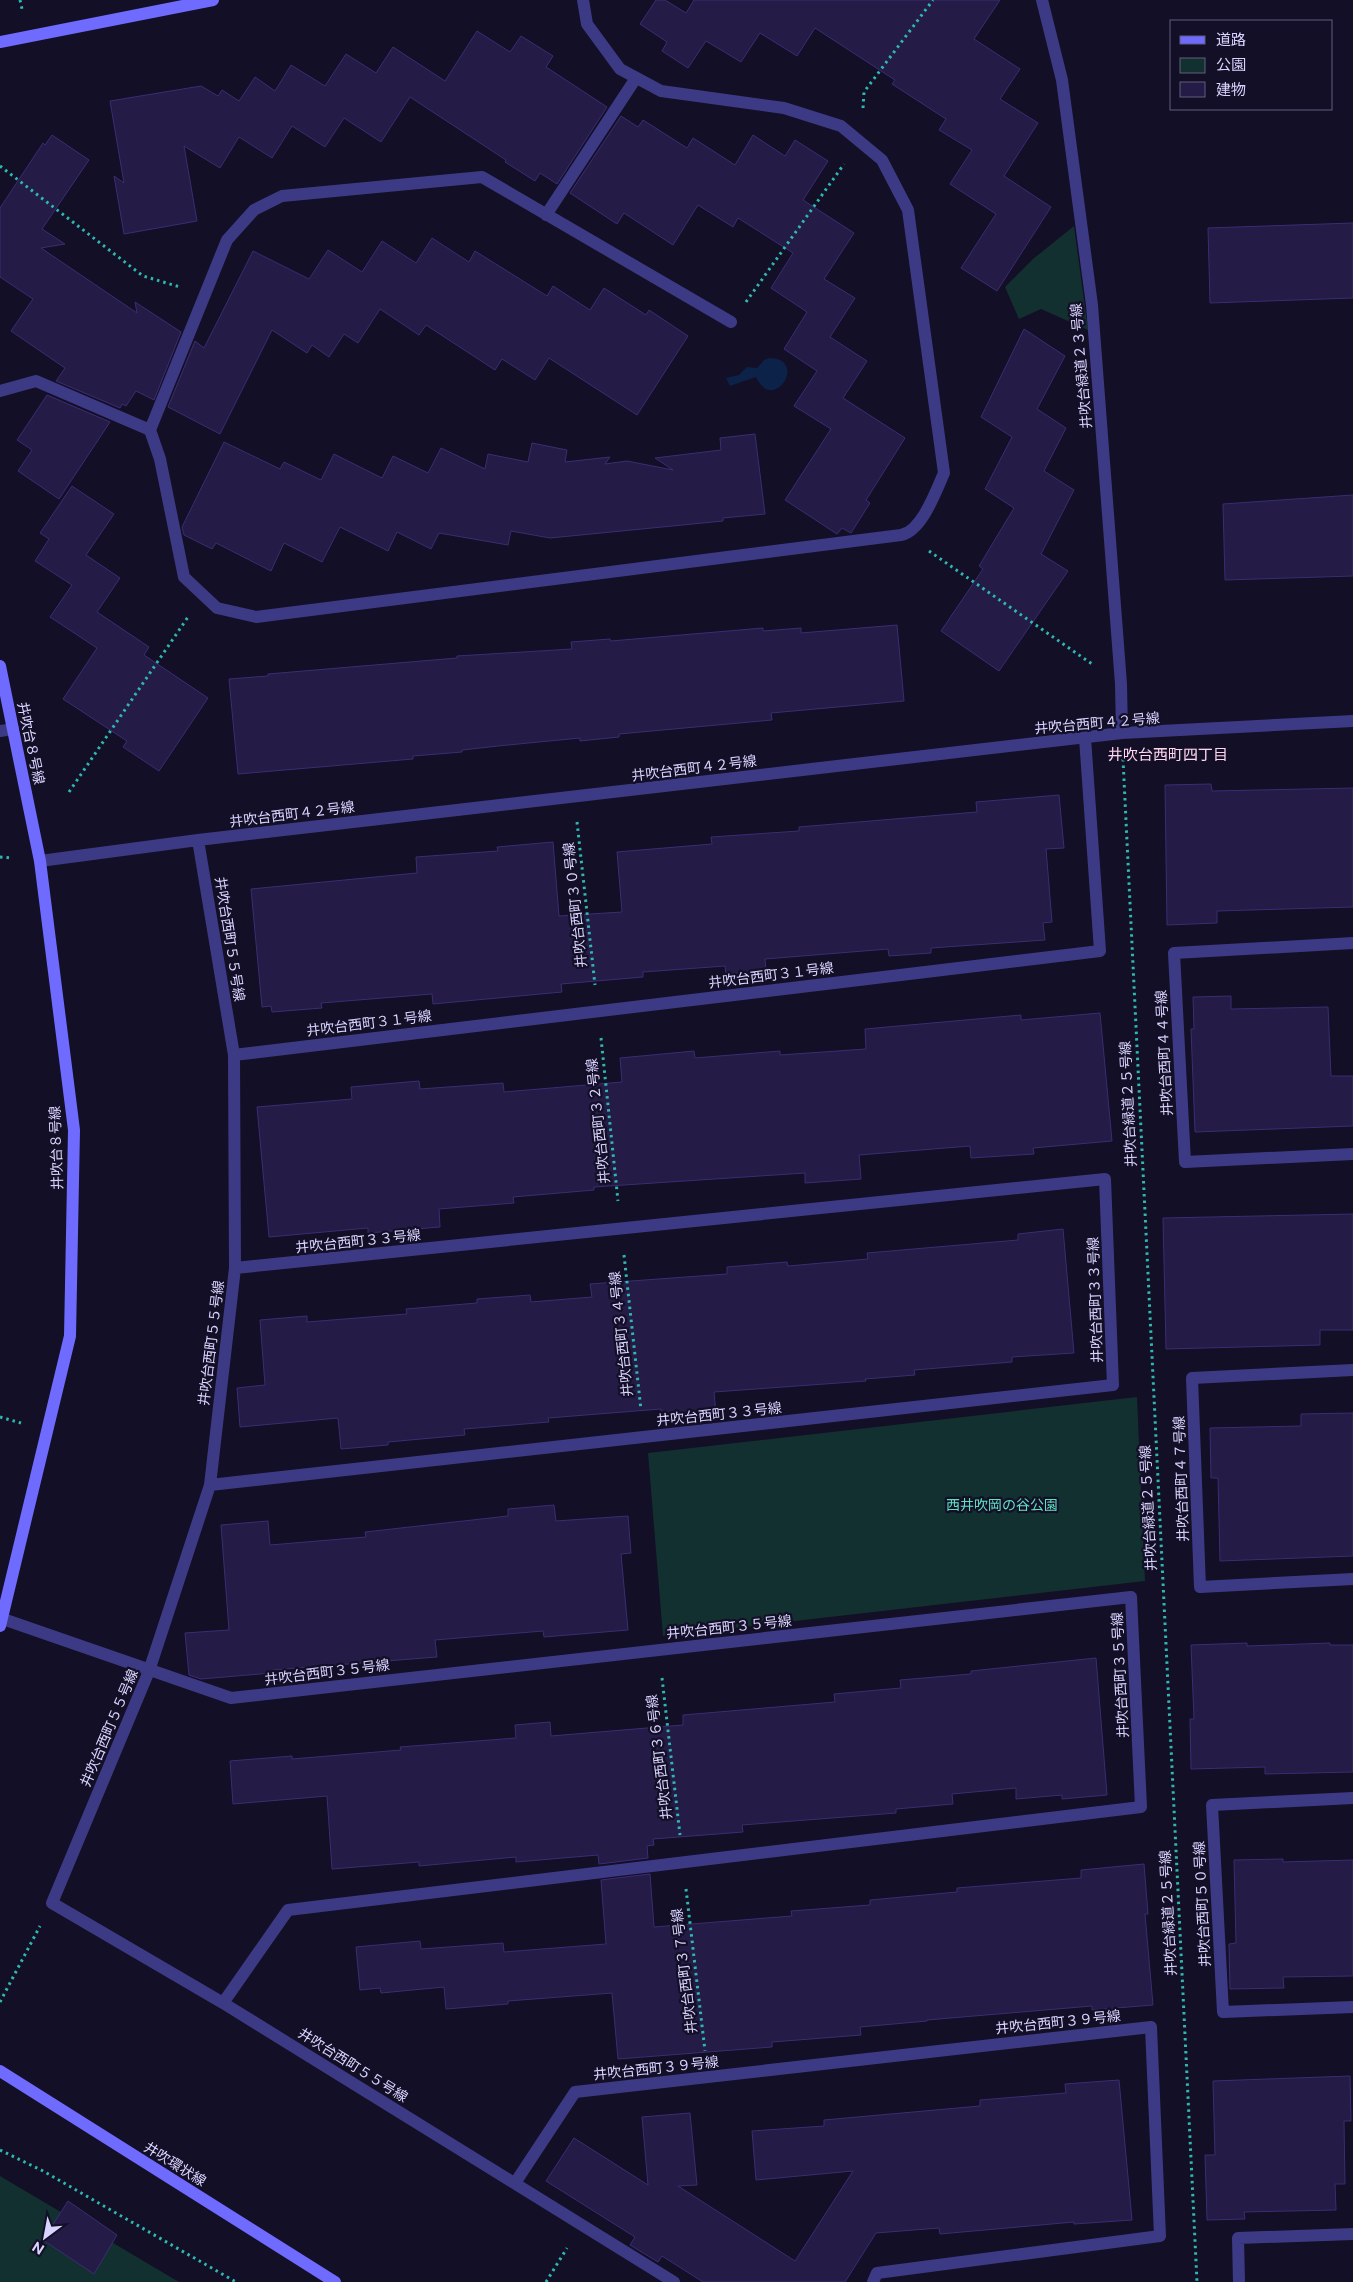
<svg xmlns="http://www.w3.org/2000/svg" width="1353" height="2282" viewBox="0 0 1353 2282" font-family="'Public Sans','Noto Sans JP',sans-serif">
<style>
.green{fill:#12302f}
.water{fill:#0c2248}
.building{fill:#241b47;stroke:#3b2d73}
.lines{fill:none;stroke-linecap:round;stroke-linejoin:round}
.path{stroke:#2fb8b0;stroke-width:3;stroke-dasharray:2.5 4;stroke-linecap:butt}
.lane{stroke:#3d3a85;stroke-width:12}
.street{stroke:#3d3a85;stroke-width:12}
.secondary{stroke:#6f6bff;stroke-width:12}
.labels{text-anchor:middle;stroke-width:4.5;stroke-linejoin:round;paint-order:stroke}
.street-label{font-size:14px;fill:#d9d4ff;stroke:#130f26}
.park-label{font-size:14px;fill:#5fe0c0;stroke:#130f26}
.neighbourhood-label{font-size:15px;fill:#ffd6f0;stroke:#130f26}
</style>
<rect width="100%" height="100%" fill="#130f26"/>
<path class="green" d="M 1074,226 L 1088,330 L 1041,309 L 1019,319 L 1005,287 L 1033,259 Z
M 1137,1397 L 1145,1581 L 663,1636 L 648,1453 Z
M 0,2176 L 179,2282 L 0,2282 Z"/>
<path class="water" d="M 769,358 C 809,358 774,415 756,377 L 730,386 L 726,378 L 739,375 L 747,367 L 757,368 L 764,360 Z"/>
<path class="building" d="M 656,0 L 665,0 L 686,13 L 694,0 L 1000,0 L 974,39 L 1020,69 L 1000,99 L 1038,123 L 1004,176 L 1051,207 L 997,291 L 961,268 L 996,214 L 950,184 L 972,150 L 939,130 L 946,119 L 892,84 L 895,80 L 815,28 L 797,56 L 760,33 L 741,62 L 706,41 L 688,68 L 662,51 L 667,42 L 640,24 Z
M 477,31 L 510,52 L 521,36 L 553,56 L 546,67 L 607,107 L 557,184 L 540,173 L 535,181 L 505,162 L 506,160 L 410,97 L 381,142 L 344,118 L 325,147 L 292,126 L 272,158 L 239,137 L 220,168 L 184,146 L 197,221 L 124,234 L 114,176 L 124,183 L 110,101 L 201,86 L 218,96 L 222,90 L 239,101 L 255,77 L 275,91 L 291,65 L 325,86 L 346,54 L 376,73 L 393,47 L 445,81 Z
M 621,116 L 638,127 L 643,120 L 687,148 L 693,138 L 735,165 L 753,135 L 785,156 L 795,140 L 828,161 L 803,200 L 854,233 L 824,279 L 855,298 L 830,337 L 867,361 L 843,398 L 905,438 L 866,500 L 870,503 L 851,533 L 842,528 L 837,534 L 785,500 L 831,429 L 794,406 L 817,371 L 784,349 L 807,312 L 771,288 L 793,253 L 738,218 L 733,227 L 698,205 L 673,245 L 624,213 L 617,224 L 570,193 Z
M 52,135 L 89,160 L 42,229 L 65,244 L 41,248 L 137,313 L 135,302 L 181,332 L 154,400 L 136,391 L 126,406 L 122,404 L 120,408 L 56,381 L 65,368 L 11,331 L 33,299 L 0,277 L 0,208 L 43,143 L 45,145 Z
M 1353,223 L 1353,298 L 1210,303 L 1208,228 Z
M 432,238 L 469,262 L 475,251 L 547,296 L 553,286 L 590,310 L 604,288 L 646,315 L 649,310 L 688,336 L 637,415 L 549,358 L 535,380 L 502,359 L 495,370 L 426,325 L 419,335 L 380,309 L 358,343 L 344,334 L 329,357 L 312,345 L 307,353 L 272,330 L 220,434 L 168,407 L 195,341 L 204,348 L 253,251 L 309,279 L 328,250 L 362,272 L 382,241 L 416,263 Z
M 1024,329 L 1065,356 L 1037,409 L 1066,428 L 1044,471 L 1074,490 L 1041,554 L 1068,571 L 999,671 L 941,631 L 983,569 L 979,566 L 1014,508 L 985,489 L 1012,437 L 981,417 Z
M 47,395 L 110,422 L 59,499 L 18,471 L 32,450 L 17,440 Z
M 755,434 L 765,514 L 723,518 L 723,521 L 550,538 L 511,531 L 508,545 L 439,533 L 431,549 L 397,532 L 388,551 L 340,527 L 322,562 L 284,543 L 271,571 L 216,543 L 212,549 L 184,535 L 182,527 L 224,442 L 280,469 L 284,462 L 321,480 L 334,454 L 382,478 L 393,456 L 428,473 L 441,448 L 485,469 L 488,454 L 528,462 L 532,443 L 567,450 L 565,462 L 610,457 L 605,464 L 627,461 L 673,470 L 655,458 L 721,450 L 720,438 Z
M 72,486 L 114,514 L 86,555 L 120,578 L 97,612 L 149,647 L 144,655 L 208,698 L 159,771 L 123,747 L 127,741 L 63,699 L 97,648 L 50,617 L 72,585 L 35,561 L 49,539 L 40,533 Z
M 1353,495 L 1353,576 L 1225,580 L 1223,504 Z
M 897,625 L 904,701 L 771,713 L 772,720 L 619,734 L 619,737 L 580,741 L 580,738 L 498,746 L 462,750 L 462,752 L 413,756 L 413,759 L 238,774 L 229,679 L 268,676 L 268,674 L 457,658 L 457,656 L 572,649 L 571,642 L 610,639 L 611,641 L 763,628 L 763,631 L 801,628 L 801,633 Z
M 1211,784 L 1212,791 L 1353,788 L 1353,907 L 1217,911 L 1217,923 L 1167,925 L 1165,785 Z
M 1059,795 L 1064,848 L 1046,849 L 1052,922 L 1043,923 L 1045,940 L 931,948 L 931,953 L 889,956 L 888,949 L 765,959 L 766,971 L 726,974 L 725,966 L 643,972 L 643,977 L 561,984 L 562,992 L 433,1004 L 432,994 L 321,1003 L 322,1008 L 272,1012 L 271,1006 L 262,1007 L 251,889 L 417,873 L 416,857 L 498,851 L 497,847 L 553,842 L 559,916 L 622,912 L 617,852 L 712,844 L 711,837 L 799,831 L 799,827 L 977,812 L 976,802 Z
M 1231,996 L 1231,1009 L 1328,1007 L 1331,1076 L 1353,1076 L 1353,1126 L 1195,1132 L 1191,1029 L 1194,1029 L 1193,997 Z
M 1100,1013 L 1112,1141 L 1033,1148 L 1034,1154 L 971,1158 L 970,1146 L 859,1155 L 861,1179 L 805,1183 L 805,1173 L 594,1187 L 594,1190 L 513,1197 L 514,1203 L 439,1209 L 440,1227 L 368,1233 L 368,1228 L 269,1237 L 257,1107 L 352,1099 L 351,1087 L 419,1081 L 420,1089 L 503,1083 L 504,1092 L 622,1082 L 620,1058 L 694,1051 L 695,1058 L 780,1051 L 780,1055 L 866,1049 L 865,1029 L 1021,1015 L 1021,1020 Z
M 1353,1214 L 1353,1330 L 1320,1330 L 1320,1345 L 1166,1349 L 1163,1218 Z
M 1063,1229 L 1074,1353 L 1012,1357 L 1012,1362 L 914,1370 L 915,1375 L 865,1379 L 866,1381 L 714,1392 L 716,1413 L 662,1418 L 661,1409 L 548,1418 L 549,1422 L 464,1429 L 465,1435 L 388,1442 L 388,1445 L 341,1449 L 338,1418 L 240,1427 L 237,1388 L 265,1385 L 260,1320 L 307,1316 L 307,1322 L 407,1314 L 406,1309 L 477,1303 L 477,1299 L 530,1295 L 531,1302 L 592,1297 L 590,1284 L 727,1274 L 727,1267 L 787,1262 L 788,1266 L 868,1259 L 867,1253 L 1018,1240 L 1018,1234 Z
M 1353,1413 L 1353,1556 L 1220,1561 L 1218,1478 L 1211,1478 L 1210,1428 L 1301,1426 L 1301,1414 Z
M 554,1505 L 556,1521 L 628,1516 L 631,1553 L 621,1554 L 628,1630 L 544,1637 L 543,1631 L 435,1640 L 437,1657 L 272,1670 L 272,1673 L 201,1679 L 189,1675 L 185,1633 L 229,1630 L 221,1525 L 268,1521 L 270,1545 L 366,1537 L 365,1532 L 508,1516 L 508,1509 Z
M 1247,1643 L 1247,1646 L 1330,1643 L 1330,1645 L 1353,1645 L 1353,1772 L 1265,1774 L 1265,1767 L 1191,1769 L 1190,1719 L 1194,1719 L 1191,1645 Z
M 1096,1658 L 1107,1795 L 1062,1799 L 1062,1795 L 1016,1799 L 1016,1788 L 952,1794 L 953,1804 L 896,1809 L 896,1813 L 742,1825 L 743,1832 L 653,1839 L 654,1845 L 647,1846 L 648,1858 L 599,1864 L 598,1855 L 516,1862 L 516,1857 L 419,1866 L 419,1862 L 332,1869 L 327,1796 L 233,1804 L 230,1761 L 292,1756 L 292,1759 L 401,1750 L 400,1747 L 516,1738 L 515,1725 L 550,1722 L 551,1736 L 683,1725 L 683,1715 L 835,1702 L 834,1694 L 901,1688 L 900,1680 L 971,1674 L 971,1671 Z
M 1283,1859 L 1283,1862 L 1353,1860 L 1353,1976 L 1283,1977 L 1284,1988 L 1230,1989 L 1229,1944 L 1236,1943 L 1234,1860 Z
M 1144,1864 L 1148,1914 L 1145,1914 L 1153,2005 L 1092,2010 L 1092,2006 L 927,2020 L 927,2021 L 860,2027 L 861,2035 L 772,2042 L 772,2047 L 618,2059 L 612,1993 L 508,2001 L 508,2004 L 446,2009 L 444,1987 L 381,1993 L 380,1988 L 360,1990 L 356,1947 L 420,1941 L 421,1949 L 503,1943 L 504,1952 L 606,1944 L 601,1880 L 650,1874 L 654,1927 L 792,1916 L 791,1911 L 870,1905 L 870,1900 L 957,1892 L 957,1888 L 1081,1878 L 1081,1870 Z
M 1350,2076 L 1351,2121 L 1344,2121 L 1345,2184 L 1335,2184 L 1336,2210 L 1244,2212 L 1245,2219 L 1207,2220 L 1205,2155 L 1215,2155 L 1213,2081 Z
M 1119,2080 L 1132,2220 L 1074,2224 L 1074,2222 L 940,2234 L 939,2228 L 876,2233 L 845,2282 L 703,2282 L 662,2256 L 658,2262 L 630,2245 L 635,2237 L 546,2181 L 574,2138 L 648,2185 L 642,2117 L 690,2113 L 697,2185 L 678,2186 L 795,2261 L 853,2171 L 756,2180 L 752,2131 L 824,2126 L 824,2120 L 980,2106 L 980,2100 L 1066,2093 L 1065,2084 Z
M 68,2201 L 117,2235 L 94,2274 L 43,2240 Z"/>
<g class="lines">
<path class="path" d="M 20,0 L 22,9
M 863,108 L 864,92 L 933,0
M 0,166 L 143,276 L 180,287
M 746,302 L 844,164
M 929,551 L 1092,664
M 1123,759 L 1197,2282
M 69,792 L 188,617
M 577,822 L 595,985
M 0,857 L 12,858
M 601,1038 L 618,1201
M 624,1255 L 641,1410
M 0,1417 L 21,1423
M 662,1678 L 680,1835
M 686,1889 L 705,2051
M 0,2002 L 40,1926
M 0,2150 L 43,2171 L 236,2282
M 546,2282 L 567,2248"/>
<path class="lane" d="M 583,0 L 587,24 L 620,69 L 661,91 L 784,108 L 841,126 L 882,160 L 908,210 L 944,473 C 936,491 922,531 901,535 L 256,617 L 217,608 L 184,577 L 160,459 L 150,430 L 227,240 L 254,210 L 282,196 L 482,177 L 731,322
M 546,215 L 636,78
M 0,391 L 36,381 L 150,430
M 0,731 L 13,729"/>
<path class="street" d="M 1042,0 L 1062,80 L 1092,305 L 1121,684 L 1122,733
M 198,840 L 234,1055 L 235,1268 L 210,1485 L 149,1671 L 52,1903 L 223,2003 L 674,2282
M 40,861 L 198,840 L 1122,733 L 1353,721
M 1353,943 L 1174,953 L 1185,1162 L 1353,1154
M 234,1055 L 1100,951 L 1085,738
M 1353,1370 L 1192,1378 L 1200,1587 L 1353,1579
M 210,1485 L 1113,1385 L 1105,1179 L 235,1268
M 3,1619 L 231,1698 L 1131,1597 L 1141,1807 L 288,1910 L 223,2003
M 1353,1798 L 1212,1805 L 1223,2012 L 1353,2007
M 515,2183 L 575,2092 L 1151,2027 L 1160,2236 L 877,2273 L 873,2282
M 1239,2282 L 1238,2238 L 1353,2234"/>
<path class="secondary" d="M 0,42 L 213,0
M 0,666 L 40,861 L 74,1130 L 70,1336 L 0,1626
M 0,2071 L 335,2282"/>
</g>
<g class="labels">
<g class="street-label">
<text transform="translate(1081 366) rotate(-95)" y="5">井吹台緑道２３号線</text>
<text transform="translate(1097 723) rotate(-5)" y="5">井吹台西町４２号線</text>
<text transform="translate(31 743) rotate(78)" y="5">井吹台８号線</text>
<text transform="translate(694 768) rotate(-7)" y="5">井吹台西町４２号線</text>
<text transform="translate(292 814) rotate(-7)" y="5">井吹台西町４２号線</text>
<text transform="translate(575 905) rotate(-96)" y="5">井吹台西町３０号線</text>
<text transform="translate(230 939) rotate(81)" y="5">井吹台西町５５号線</text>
<text transform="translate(771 975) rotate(-7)" y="5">井吹台西町３１号線</text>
<text transform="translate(369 1023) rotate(-7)" y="5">井吹台西町３１号線</text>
<text transform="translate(1164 1053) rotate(-93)" y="5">井吹台西町４４号線</text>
<text transform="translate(1128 1104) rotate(-93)" y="5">井吹台緑道２５号線</text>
<text transform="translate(598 1121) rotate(-96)" y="5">井吹台西町３２号線</text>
<text transform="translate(56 1148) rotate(-92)" y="5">井吹台８号線</text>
<text transform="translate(358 1241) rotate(-6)" y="5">井吹台西町３３号線</text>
<text transform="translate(1095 1300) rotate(-92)" y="5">井吹台西町３３号線</text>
<text transform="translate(621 1334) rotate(-96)" y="5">井吹台西町３４号線</text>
<text transform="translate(211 1343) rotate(-83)" y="5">井吹台西町５５号線</text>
<text transform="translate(719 1414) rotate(-6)" y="5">井吹台西町３３号線</text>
<text transform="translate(1181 1479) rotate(-92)" y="5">井吹台西町４７号線</text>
<text transform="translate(1148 1508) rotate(-93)" y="5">井吹台緑道２５号線</text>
<text transform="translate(729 1627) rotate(-6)" y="5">井吹台西町３５号線</text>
<text transform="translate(327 1672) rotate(-7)" y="5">井吹台西町３５号線</text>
<text transform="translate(1120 1675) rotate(-93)" y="5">井吹台西町３５号線</text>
<text transform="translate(109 1728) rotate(-67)" y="5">井吹台西町５５号線</text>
<text transform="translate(659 1757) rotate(-97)" y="5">井吹台西町３６号線</text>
<text transform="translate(1202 1904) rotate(-93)" y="5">井吹台西町５０号線</text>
<text transform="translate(1168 1913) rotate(-93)" y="5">井吹台緑道２５号線</text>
<text transform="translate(684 1971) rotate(-97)" y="5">井吹台西町３７号線</text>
<text transform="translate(1058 2022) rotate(-6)" y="5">井吹台西町３９号線</text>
<text transform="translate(353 2065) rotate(32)" y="5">井吹台西町５５号線</text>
<text transform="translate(656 2068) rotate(-6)" y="5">井吹台西町３９号線</text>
<text transform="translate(175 2164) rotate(32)" y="5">井吹環状線</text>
</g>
<g class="park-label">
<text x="1002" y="1510">西井吹岡の谷公園</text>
</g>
<g class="neighbourhood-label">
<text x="1168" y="760">井吹台西町四丁目</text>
</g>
</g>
<rect x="1170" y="20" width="162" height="90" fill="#130f26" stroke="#625e7d"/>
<rect x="1180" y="36" width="25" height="8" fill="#6f6bff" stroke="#625e7d"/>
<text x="1216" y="45" font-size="15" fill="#d9d4ff">道路</text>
<rect x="1180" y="58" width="25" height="15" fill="#12302f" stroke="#625e7d"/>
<text x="1216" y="70" font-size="15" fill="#d9d4ff">公園</text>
<rect x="1180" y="82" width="25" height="15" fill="#241b47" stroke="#625e7d"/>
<text x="1216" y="95" font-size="15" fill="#d9d4ff">建物</text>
<g transform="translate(45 2237) rotate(212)" stroke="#130f26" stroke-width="4" paint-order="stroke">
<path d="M0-4L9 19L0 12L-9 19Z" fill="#d9d4ff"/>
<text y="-8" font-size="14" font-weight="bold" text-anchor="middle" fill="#d9d4ff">N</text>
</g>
</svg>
